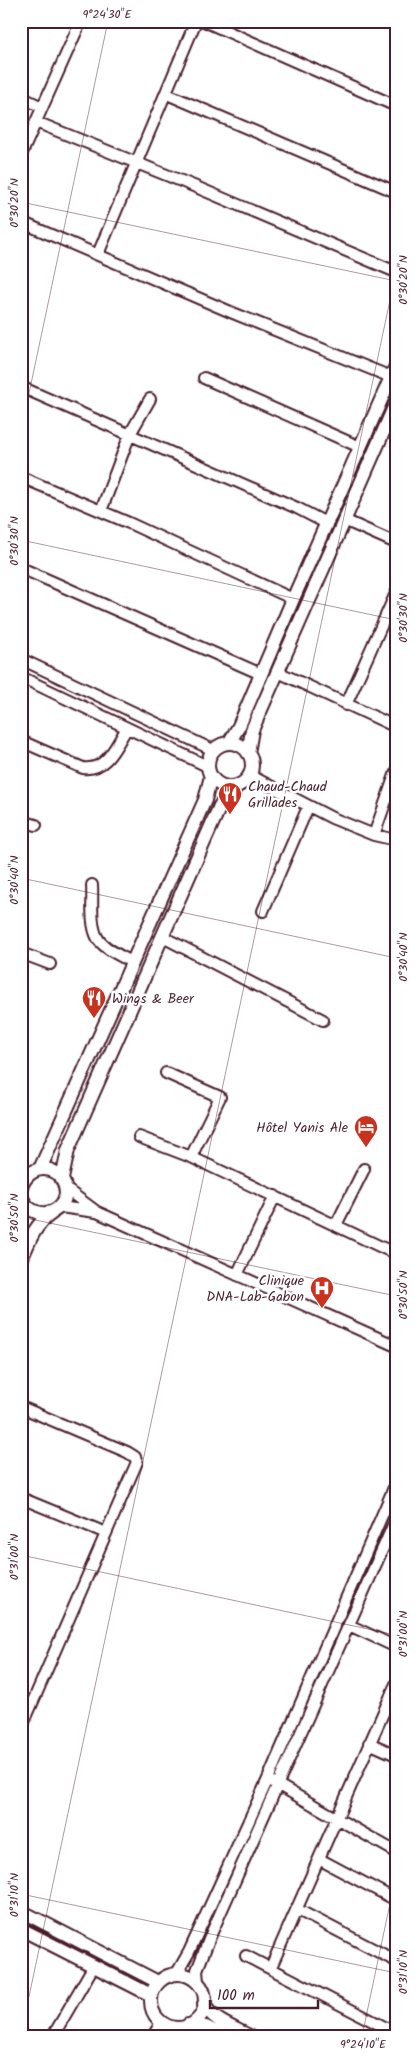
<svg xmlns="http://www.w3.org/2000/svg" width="417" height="2057" viewBox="0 0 417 2057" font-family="Kalam,sans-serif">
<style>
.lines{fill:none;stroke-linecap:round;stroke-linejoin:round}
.minor-casing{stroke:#4a1f2b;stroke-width:14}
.major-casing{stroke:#4a1f2b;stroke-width:16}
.minor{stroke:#fff;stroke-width:10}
.major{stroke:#fff;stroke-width:12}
.ticks{fill:none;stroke:#4a1f2b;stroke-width:1;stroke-opacity:0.45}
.labels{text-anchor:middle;stroke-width:5;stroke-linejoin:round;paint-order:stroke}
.poi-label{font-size:14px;fill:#4a1f2b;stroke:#fff;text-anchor:start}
.neatline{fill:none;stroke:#4a1f2b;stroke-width:2}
.ticks-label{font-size:12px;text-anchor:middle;fill:#4a1f2b}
</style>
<rect width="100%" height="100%" fill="#fff"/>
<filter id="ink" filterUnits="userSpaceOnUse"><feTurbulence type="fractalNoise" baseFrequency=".02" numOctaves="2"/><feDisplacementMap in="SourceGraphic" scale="10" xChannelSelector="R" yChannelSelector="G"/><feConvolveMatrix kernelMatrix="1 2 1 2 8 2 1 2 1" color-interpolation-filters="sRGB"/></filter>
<g filter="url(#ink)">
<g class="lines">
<g class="minor-casing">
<path id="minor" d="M 204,21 L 396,106
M 167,94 L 396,192
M 21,97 L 42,107
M 36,122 L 196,187 L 396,272
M 21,155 L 81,21
M 21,222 L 233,313 L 391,377
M 98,254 L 196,21
M 204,378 L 360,447
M 21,387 L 297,508 L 326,523
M 21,477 L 129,523 L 293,599
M 101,511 L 130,434 L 150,399
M 344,520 L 396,543
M 21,568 L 261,674
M 21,659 L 213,750
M 278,672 L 396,727
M 21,677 L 207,766
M 346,705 L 396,593
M 21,741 L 83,768 C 107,771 116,745 127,728
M 249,775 L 332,818 L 374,835 L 396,840
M 21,821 L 36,825
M 374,835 L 396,772
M 92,885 C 93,901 90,923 97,937 C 103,949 122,956 133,963
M 263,911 L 308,807
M 163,937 L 323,1020
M 21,953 L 50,964
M 166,1073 L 220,1097 L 191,1157 L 396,1254
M 139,1137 L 191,1157
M 66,1189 L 97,1212 L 396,1346
M 60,1207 L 96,1212
M 336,1225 L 364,1169
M 237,1275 L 275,1196
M 21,1407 L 127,1452 L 135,1457 L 137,1462 L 21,1729
M 21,1498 L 106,1533
M 349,1625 L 396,1647
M 369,1743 L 396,1755
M 273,1782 L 396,1852
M 319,1859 L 396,1900
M 298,1910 L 396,1961
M 246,1956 L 396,2033
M 271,1967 L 396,1684
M 177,1973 L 189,1952 L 268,1779 L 396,1483
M 198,1982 L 197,1970 L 212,1932 L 396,1519
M 21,2035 L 24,2036
M 53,2036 L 93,1967
M 153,2036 L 161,2023"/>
</g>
<g class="major-casing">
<path id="major" d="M208 765a22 22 0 1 1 44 0a22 22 0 1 1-44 0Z
M 229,743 L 239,726 L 293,599 L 396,366
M 248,753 L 252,730 L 396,403
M 40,1169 L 205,800 L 211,776
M 62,1179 L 68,1150 L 220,806 L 237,786
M 21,1188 C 29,1160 65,1164 66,1194 C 61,1219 28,1220 21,1195
M 21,1260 C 29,1241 35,1224 52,1213
M 21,1911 L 158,1982
M 21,1929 L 151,1995
M151 2001a27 27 0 1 1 54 0a27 27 0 1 1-54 0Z
M 204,2004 C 212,2021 233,2027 249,2036
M 188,2025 L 206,2027 L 224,2036"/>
</g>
<use href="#minor" class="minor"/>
<use href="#major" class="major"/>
</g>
</g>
<path class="ticks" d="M 21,202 L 396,281M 21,431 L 108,21M 21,540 L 396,620M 21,878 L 396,958M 21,1217 L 396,1296M 21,1555 L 396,1635M 21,1894 L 396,1973M 21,2034 L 396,272M 362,2036 L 396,1875"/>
<defs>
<g id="restaurant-pin" transform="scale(1.25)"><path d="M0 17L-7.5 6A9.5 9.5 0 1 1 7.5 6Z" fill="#c8321e" stroke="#fff"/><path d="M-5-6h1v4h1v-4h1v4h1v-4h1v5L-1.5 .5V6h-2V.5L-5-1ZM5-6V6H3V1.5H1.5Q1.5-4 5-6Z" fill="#fff"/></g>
<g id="hotel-pin" transform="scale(1.25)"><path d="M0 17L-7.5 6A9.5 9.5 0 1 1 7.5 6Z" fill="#c8321e" stroke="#fff"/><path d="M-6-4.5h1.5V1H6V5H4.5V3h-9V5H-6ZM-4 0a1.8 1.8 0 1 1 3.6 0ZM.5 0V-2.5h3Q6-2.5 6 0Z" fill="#fff"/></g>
<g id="hospital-pin" transform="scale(1.25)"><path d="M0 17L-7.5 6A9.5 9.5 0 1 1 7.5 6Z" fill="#c8321e" stroke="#fff"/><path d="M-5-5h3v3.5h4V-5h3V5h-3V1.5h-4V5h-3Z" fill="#fff"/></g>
</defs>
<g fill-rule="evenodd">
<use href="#restaurant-pin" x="230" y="794"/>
<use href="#restaurant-pin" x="94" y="998"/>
<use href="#hotel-pin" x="366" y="1127"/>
<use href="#hospital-pin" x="322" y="1288"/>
</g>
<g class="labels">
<g class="poi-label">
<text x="248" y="791">Chaud-Chaud<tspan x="248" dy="16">Grillades</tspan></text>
<text x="112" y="1003">Wings &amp; Beer</text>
<text x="348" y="1132" text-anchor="end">Hôtel Yanis Ale</text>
<text x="304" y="1285" text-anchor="end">Clinique<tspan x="304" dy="16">DNA-Lab-Gabon</tspan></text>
</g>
</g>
<rect width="417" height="2057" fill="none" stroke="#fff" stroke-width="55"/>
<path d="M210 2000v8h108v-8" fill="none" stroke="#4a1f2b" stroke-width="2.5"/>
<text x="217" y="2000" font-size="15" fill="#4a1f2b" stroke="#ffffff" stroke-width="4" paint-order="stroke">100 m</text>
<rect x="28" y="28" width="362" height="2002" class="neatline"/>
<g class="ticks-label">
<text x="107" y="18">9°24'30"E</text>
<text transform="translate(14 203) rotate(-90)" y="4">0°30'20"N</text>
<text transform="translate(403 280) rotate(-90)" y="4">0°30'20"N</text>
<text transform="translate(14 541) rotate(-90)" y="4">0°30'30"N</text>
<text transform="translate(403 618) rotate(-90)" y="4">0°30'30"N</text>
<text transform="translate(14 880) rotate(-90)" y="4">0°30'40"N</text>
<text transform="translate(403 957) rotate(-90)" y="4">0°30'40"N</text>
<text transform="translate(14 1218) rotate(-90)" y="4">0°30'50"N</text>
<text transform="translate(403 1295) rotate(-90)" y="4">0°30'50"N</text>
<text transform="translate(14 1557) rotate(-90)" y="4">0°31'00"N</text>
<text transform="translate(403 1634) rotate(-90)" y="4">0°31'00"N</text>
<text transform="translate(14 1895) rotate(-90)" y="4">0°31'10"N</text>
<text transform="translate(403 1972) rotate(-90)" y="4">0°31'10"N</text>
<text x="363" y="2048">9°24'10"E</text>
</g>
</svg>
